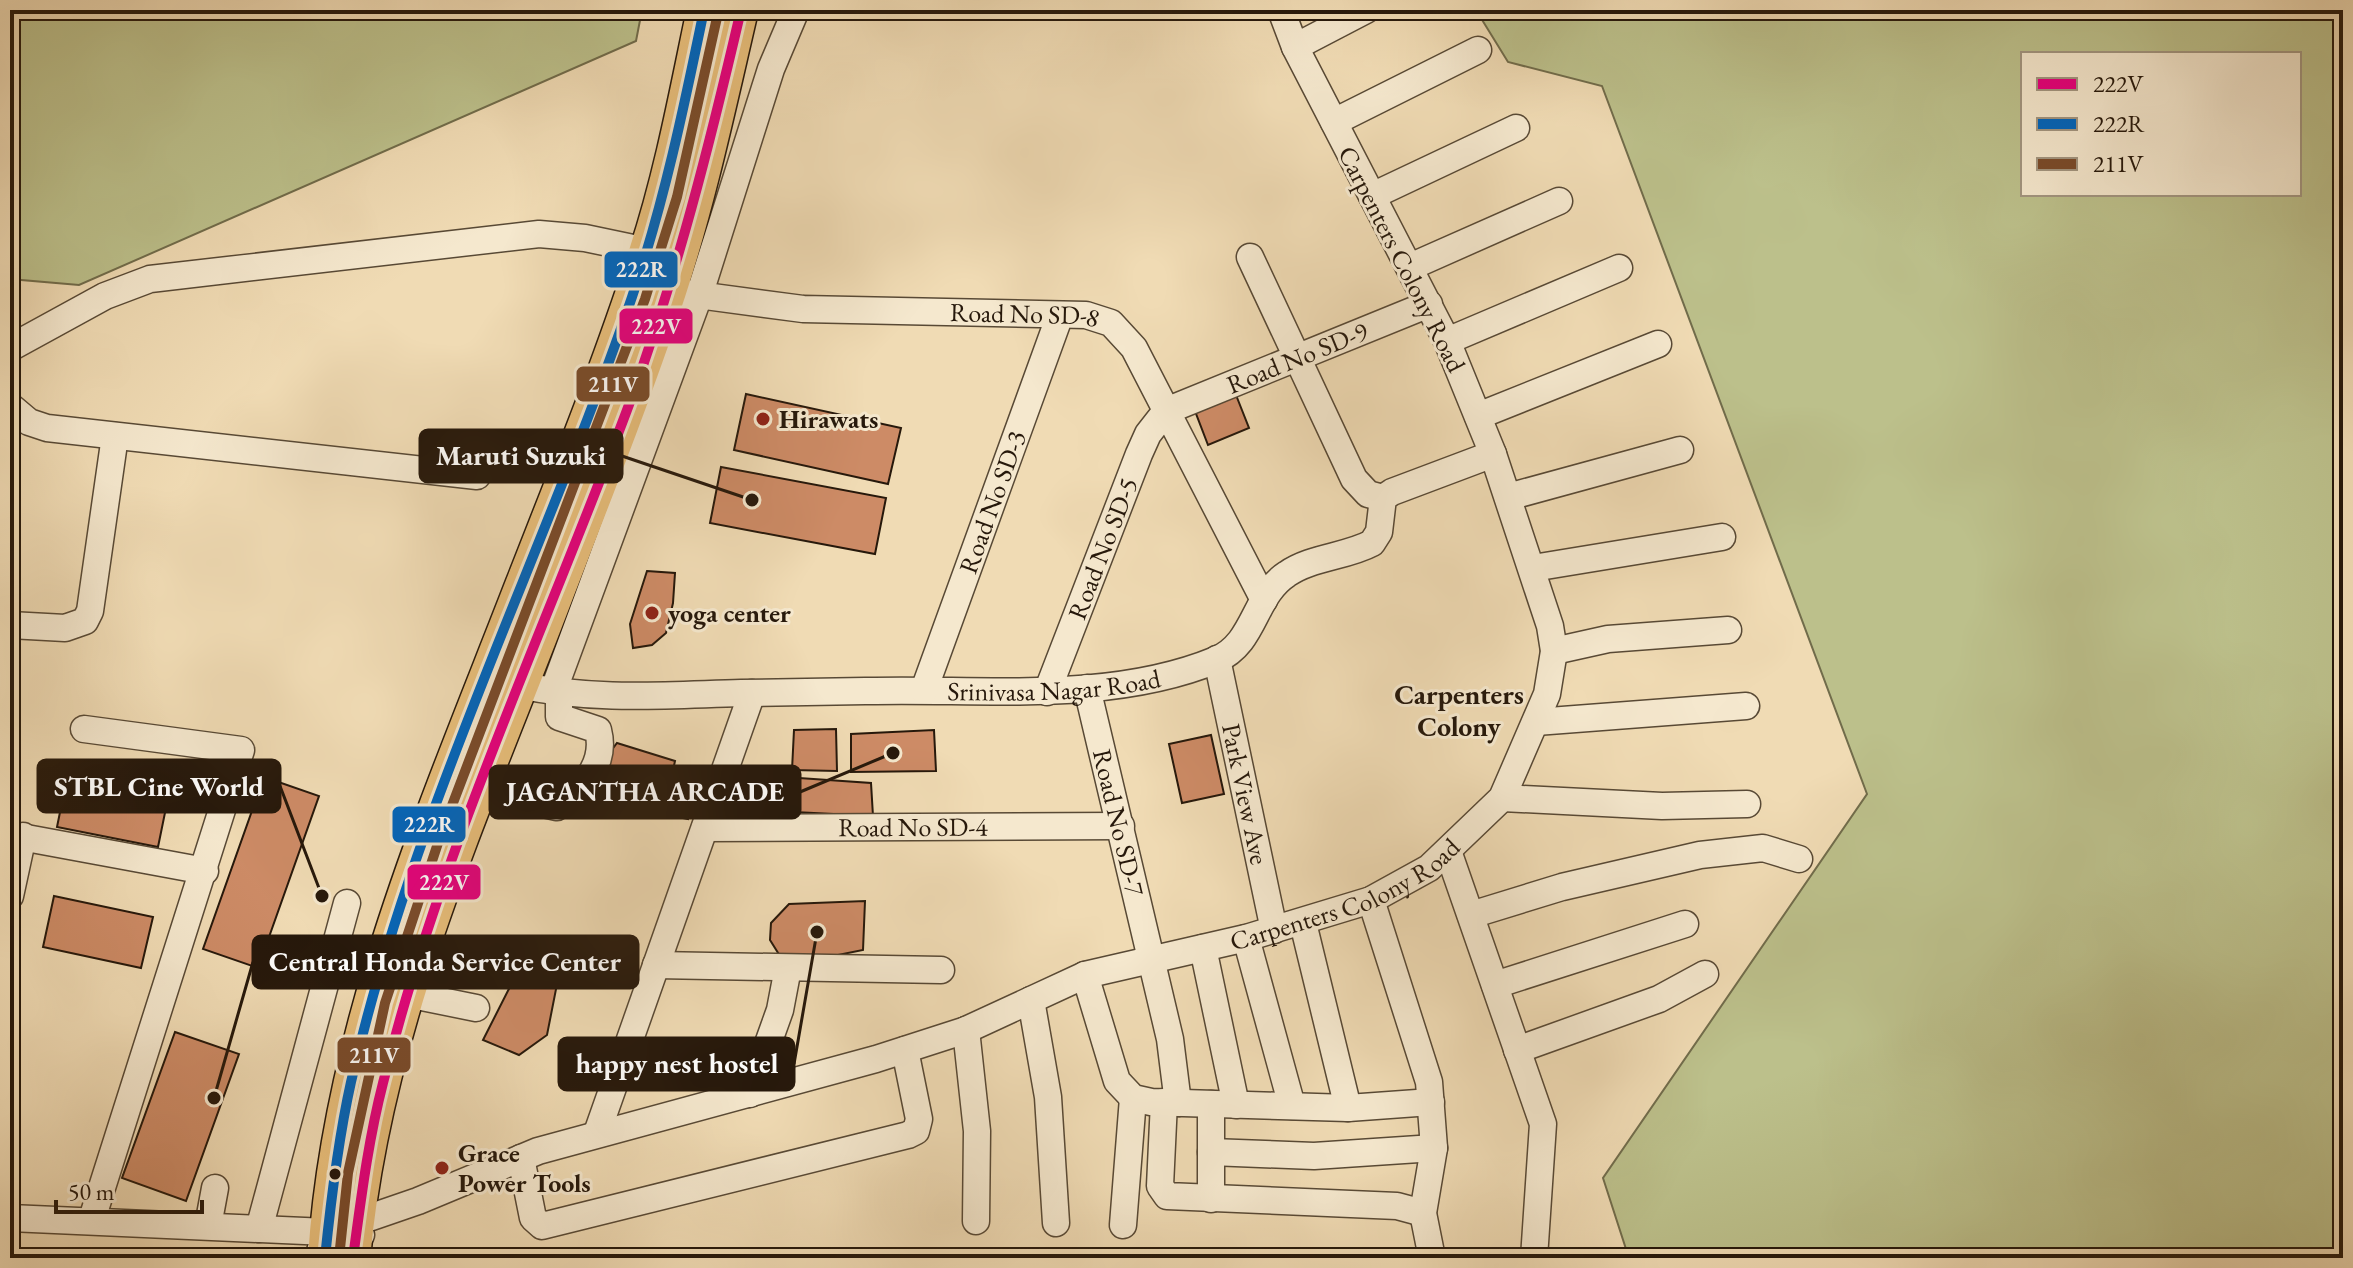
<svg xmlns="http://www.w3.org/2000/svg" width="2353" height="1268" viewBox="0 0 2353 1268" font-family="'EB Garamond',serif">
<style>
.green{fill:#bcc08b;stroke:#716c4b;stroke-width:2;fill-rule:evenodd}
.building{fill:#cd8b66;stroke:#26180b;stroke-width:2}
.lines{fill:none;stroke-linecap:round;stroke-linejoin:round}
.minor-casing{stroke:#584935;stroke-width:29}
.major-casing{stroke:#26180b;stroke-width:37}
.minor{stroke:#f5e8ce;stroke-width:26}
.major{stroke:#e8be7a;stroke-width:34}
.bus-1-casing{stroke:#f5e8ce;stroke-width:16}
.bus-2-casing{stroke:#f5e8ce;stroke-width:16}
.bus-3-casing{stroke:#f5e8ce;stroke-width:16}
.bus-1{stroke:#e5007d;stroke-width:10}
.bus-2{stroke:#0065bd;stroke-width:10}
.bus-3{stroke:#7a4b2a;stroke-width:10}
.poi-dot{fill:#8f2418;stroke:#f5e8ce;stroke-width:3}
.bus-dot{fill:#26180b;stroke:#f5e8ce;stroke-width:3}
.labels{text-anchor:middle;stroke-width:6;stroke-linejoin:round;paint-order:stroke}
.street-label{font-size:26px;fill:#26180b;stroke:#f5e8ce}
.poi-label{font-size:26px;font-weight:bold;fill:#26180b;stroke:#f5e8ce;text-anchor:start}
.neighbourhood-label{font-size:28px;font-weight:bold;fill:#26180b;stroke:#f5e8ce}
.leader{fill:none;stroke:#26180b;stroke-width:3}
.callout-dot{fill:#26180b;stroke:#f5e8ce;stroke-width:3}
.callout{fill:#26180b;stroke:#26180b;stroke-width:3}
.callout-label{font-size:28px;text-anchor:middle;font-weight:bold;fill:#fff}
.line-badge{stroke:#f5e8ce;stroke-width:3}
.badge-label{font-size:22px;text-anchor:middle;font-weight:bold;fill:#fff}
</style>
<rect width="100%" height="100%" fill="#f0dbb4"/>
<filter id="stains"><feTurbulence type="fractalNoise" baseFrequency=".0025" numOctaves="4"/><feColorMatrix values="0 0 0 0 .2 0 0 0 0 .09 0 0 0 0 .02 0 0 0 .5 -.17"/></filter>
<radialGradient id="worn" r=".72"><stop offset=".6" stop-color="#630" stop-opacity="0"/><stop offset="1" stop-color="#630" stop-opacity=".3"/></radialGradient>
<path class="green" d="M 10,10 L 642,10 L 636,41 L 79,285 L 10,279 Z
M 1476,10 L 2343,10 L 2343,1258 L 1647,1258 L 1626,1249 L 1603,1178 L 1867,794 L 1602,86 L 1508,62 ZM 2023,54 L 2299,54 L 2299,194 L 2023,194 Z"/>
<path class="building" d="M 1139,10 L 1231,10 L 1231,20 L 1139,20 Z
M 746,394 L 901,428 L 888,484 L 734,450 Z
M 1236,395 L 1249,428 L 1208,445 L 1195,411 Z
M 721,467 L 886,498 L 875,554 L 710,523 Z
M 647,571 L 675,573 L 673,603 L 666,633 L 652,645 L 633,648 L 630,624 Z
M 836,729 L 837,771 L 792,770 L 794,730 Z
M 934,730 L 936,771 L 851,772 L 851,734 Z
M 1211,735 L 1224,794 L 1182,803 L 1169,744 Z
M 617,743 L 675,761 L 663,817 L 585,785 Z
M 674,770 L 700,779 L 688,819 L 668,815 Z
M 68,773 L 169,793 L 158,847 L 57,827 Z
M 264,777 L 319,796 L 258,968 L 203,949 Z
M 799,778 L 871,783 L 873,816 L 794,812 Z
M 54,896 L 153,917 L 141,968 L 43,947 Z
M 865,901 L 863,950 L 833,956 L 780,956 L 770,940 L 771,923 L 789,904 Z
M 520,967 L 558,979 L 547,1035 L 519,1055 L 483,1040 Z
M 175,1032 L 239,1054 L 186,1201 L 122,1178 Z
M 213,1252 L 261,1258 L 212,1258 Z"/>
<g class="lines">
<g class="minor-casing">
<g id="minor">
<path d="M 1295,47 L 1366,10"/>
<path d="M 1334,122 L 1478,50"/>
<path d="M 1372,196 L 1516,128"/>
<path d="M 1250,257 L 1354,479 L 1368,494 L 1383,498"/>
<path d="M 1410,267 L 1559,201"/>
<path id="s1" d="M 668,291 L 803,309 L 1086,315 L 1111,323 L 1134,348 L 1264,600"/>
<path d="M 1447,341 L 1619,268"/>
<path d="M 10,348 L 105,296 L 150,279 L 539,234 L 585,238 L 647,251"/>
<path d="M 10,406 L 29,422 L 47,428 L 477,476"/>
<path d="M 1478,416 L 1658,344"/>
<path d="M 1508,497 L 1680,450"/>
<path d="M 1533,568 L 1722,537"/>
<path d="M 10,625 L 65,628 L 85,621 L 90,611 L 115,436"/>
<path d="M 1554,651 L 1608,639 L 1728,630"/>
<path id="s2" d="M 1217,659 L 1274,930"/>
<path id="s3" d="M 519,685 C 594,701 665,695 741,693 C 784,692 826,692 868,691 C 981,688 1109,704 1216,660 C 1256,643 1253,596 1287,574 C 1311,557 1346,557 1372,543 L 1379,532 L 1383,498 L 1392,492 L 1493,454"/>
<path id="s4" d="M 1087,688 L 1170,1039 L 1178,1103"/>
<path id="s5" d="M 924,690 L 1060,315"/>
<path d="M 553,692 L 699,296 L 771,69 L 796,10"/>
<path id="s6" d="M 1047,692 L 1139,454 L 1148,434 L 1166,411 L 1429,304"/>
<path d="M 1536,722 L 1746,706"/>
<path d="M 84,729 L 241,750 L 92,1219"/>
<path d="M 480,790 L 557,807 C 583,787 607,765 598,730 L 559,717 L 559,693"/>
<path d="M 1502,798 L 1662,806 L 1747,804"/>
<path id="s7" d="M 705,828 L 1121,826"/>
<path d="M 10,835 L 205,871"/>
<path d="M 1448,851 L 1543,1124 L 1534,1258"/>
<path d="M 10,896 L 23,836"/>
<path d="M 1371,900 L 1429,1082 L 1434,1148 L 1423,1213 L 1432,1258"/>
<path d="M 1471,915 L 1562,887 L 1700,855 L 1763,848 L 1799,859"/>
<path d="M 1303,923 L 1348,1108"/>
<path d="M 1246,938 L 1292,1106"/>
<path d="M 1203,948 L 1236,1105"/>
<path d="M 656,965 L 941,970"/>
<path d="M 1085,975 L 1117,1081 L 1133,1098 L 1151,1102 L 1348,1108 L 1431,1102"/>
<path d="M 1495,985 L 1685,924"/>
<path d="M 407,994 L 476,1008"/>
<path d="M 1031,1000 L 1048,1097 L 1056,1223"/>
<path d="M 966,1030 L 977,1131 L 976,1221"/>
<path d="M 1517,1050 L 1659,999 L 1705,974"/>
<path d="M 750,1094 L 780,1010 L 788,968"/>
<path d="M 1164,1102 L 1160,1186 L 1167,1196 L 1397,1206 L 1423,1213"/>
<path d="M 1211,1104 L 1211,1199"/>
<path d="M 597,1133 L 752,693"/>
<path d="M 1211,1152 L 1314,1156 L 1434,1148"/>
<path d="M 521,1158 L 533,1218 L 542,1226 L 908,1135 L 916,1131 L 919,1119 L 905,1050"/>
<path d="M 10,1218 L 327,1232 L 320,1251"/>
<path d="M 1123,1225 L 1133,1098"/>
<path d="M 208,1226 L 215,1188"/>
<path d="M 259,1229 L 347,903"/>
<path id="s8" d="M 361,1235 L 357,1222 L 418,1201 L 538,1151 L 876,1059 L 966,1030 L 1085,975 L 1246,938 L 1371,900 L 1429,868 L 1502,798 L 1547,694 L 1554,651 L 1550,626 L 1493,454 L 1447,341 L 1295,47 L 1281,10"/>
</g>
</g>
<g class="major-casing">
<path id="major" d="M 325,1258 C 340,1023 438,803 522,586 C 565,476 610,365 646,253 C 672,174 687,91 704,10
M 353,1258 C 374,1022 476,806 559,587 C 597,489 636,390 669,291 C 699,199 719,104 741,10"/>
</g>
<use href="#minor" class="minor"/>
<use href="#major" class="major"/>
<g class="bus-1-casing">
<path id="bus-1" d="M 353,1258 C 361,1199 368,1141 383,1083 C 441,849 546,628 630,402 C 677,274 710,143 741,10"/>
</g>
<g class="bus-2-casing">
<path id="bus-2" d="M 325,1258 C 331,1199 338,1140 351,1082 C 413,811 542,559 632,297 C 664,203 684,107 704,10"/>
</g>
<g class="bus-3-casing">
<path id="bus-3" d="M 339,1258 L 348,1173 L 385,1003 L 440,837 L 645,299 L 677,197 L 718,13"/>
</g>
<use href="#bus-1" class="bus-1"/>
<use href="#bus-2" class="bus-2"/>
<use href="#bus-3" class="bus-3"/>
</g>
<g class="poi-dot">
<circle cx="763" cy="419" r="8"/>
<circle cx="652" cy="613" r="8"/>
<circle cx="442" cy="1168" r="8"/>
</g>
<circle class="bus-dot" cx="335" cy="1174" r="7"/>
<g class="labels">
<g class="street-label">
<text transform="translate(1402 259) rotate(63)" y="9">Carpenters Colony Road</text>
<text dy="9" stroke="none"><textPath href="#s1" startOffset="358">Road No SD-8</textPath></text>
<text dy="9" stroke="none"><textPath href="#s6" startOffset="448">Road No SD-9</textPath></text>
<text dy="9" stroke="none"><textPath href="#s5" startOffset="200">Road No SD-3</textPath></text>
<text dy="9" stroke="none"><textPath href="#s6" startOffset="154">Road No SD-5</textPath></text>
<text dy="9" stroke="none"><textPath href="#s3" startOffset="536">Srinivasa Nagar Road</textPath></text>
<text dy="9" stroke="none"><textPath href="#s2" startOffset="138">Park View Ave</textPath></text>
<text dy="9" stroke="none"><textPath href="#s4" startOffset="138">Road No SD-7</textPath></text>
<text dy="9" stroke="none"><textPath href="#s7" startOffset="208">Road No SD-4</textPath></text>
<text dy="9" stroke="none"><textPath href="#s8" startOffset="1058">Carpenters Colony Road</textPath></text>
</g>
<g class="poi-label">
<text x="779" y="428">Hirawats</text>
<text x="668" y="622">yoga center</text>
<text x="458" y="1162">Grace<tspan x="458" dy="30">Power Tools</tspan></text>
</g>
<g class="neighbourhood-label">
<text x="1459" y="704">Carpenters<tspan x="1459" dy="32">Colony</tspan></text>
</g>
</g>
<path class="leader" d="M752 500L622 456M322 896L280 786M893 753L800 792M214 1098L253 962M817 932L794 1064"/>
<g class="callout-dot">
<circle cx="752" cy="500" r="8"/>
<circle cx="322" cy="896" r="8"/>
<circle cx="893" cy="753" r="8"/>
<circle cx="214" cy="1098" r="8"/>
<circle cx="817" cy="932" r="8"/>
</g>
<g class="callout">
<rect x="420" y="430" width="202" height="52" rx="8"/>
<rect x="38" y="760" width="242" height="52" rx="8"/>
<rect x="490" y="766" width="310" height="52" rx="8"/>
<rect x="253" y="936" width="385" height="52" rx="8"/>
<rect x="559" y="1038" width="235" height="52" rx="8"/>
</g>
<g class="callout-label">
<text x="521" y="465">Maruti Suzuki</text>
<text x="159" y="796">STBL Cine World</text>
<text x="645" y="801">JAGANTHA ARCADE</text>
<text x="445" y="971">Central Honda Service Center</text>
<text x="677" y="1073">happy nest hostel</text>
</g>
<g class="line-badge">
<rect x="603" y="250" width="76" height="39" rx="8" fill="#0065bd"/>
<rect x="618" y="307" width="76" height="38" rx="8" fill="#e5007d"/>
<rect x="575" y="365" width="76" height="38" rx="8" fill="#7a4b2a"/>
<rect x="391" y="805" width="76" height="39" rx="8" fill="#0065bd"/>
<rect x="406" y="863" width="76" height="38" rx="8" fill="#e5007d"/>
<rect x="336" y="1036" width="76" height="38" rx="8" fill="#7a4b2a"/>
</g>
<g class="badge-label">
<text x="641" y="277">222R</text>
<text x="656" y="334">222V</text>
<text x="613" y="392">211V</text>
<text x="429" y="832">222R</text>
<text x="444" y="890">222V</text>
<text x="374" y="1063">211V</text>
</g>
<rect width="2353" height="1268" fill="none" stroke="#f0dbb4" stroke-width="40"/>
<rect x="12" y="12" width="2329" height="1244" fill="none" stroke="#26180b" stroke-width="4"/>
<rect x="20" y="20" width="2313" height="1228" fill="none" stroke="#26180b" stroke-width="2"/>
<rect x="2021" y="52" width="280" height="144" fill="#f5e8ce" stroke="#a29580" stroke-width="2"/>
<rect x="2037" y="78" width="40" height="12" fill="#e5007d" stroke="#a29580" stroke-width="2"/>
<text x="2093" y="92" font-size="24" fill="#26180b">222V</text>
<rect x="2037" y="118" width="40" height="12" fill="#0065bd" stroke="#a29580" stroke-width="2"/>
<text x="2093" y="132" font-size="24" fill="#26180b">222R</text>
<rect x="2037" y="158" width="40" height="12" fill="#7a4b2a" stroke="#a29580" stroke-width="2"/>
<text x="2093" y="172" font-size="24" fill="#26180b">211V</text>
<path d="M56 1200v12h146v-12" fill="none" stroke="#26180b" stroke-width="4"/>
<text x="68" y="1200" font-size="24" fill="#26180b" stroke="#f5e8ce" stroke-width="6" paint-order="stroke">50 m</text>
<rect width="100%" height="100%" filter="url(#stains)"/>
<rect width="100%" height="100%" fill="url(#worn)"/>
</svg>
